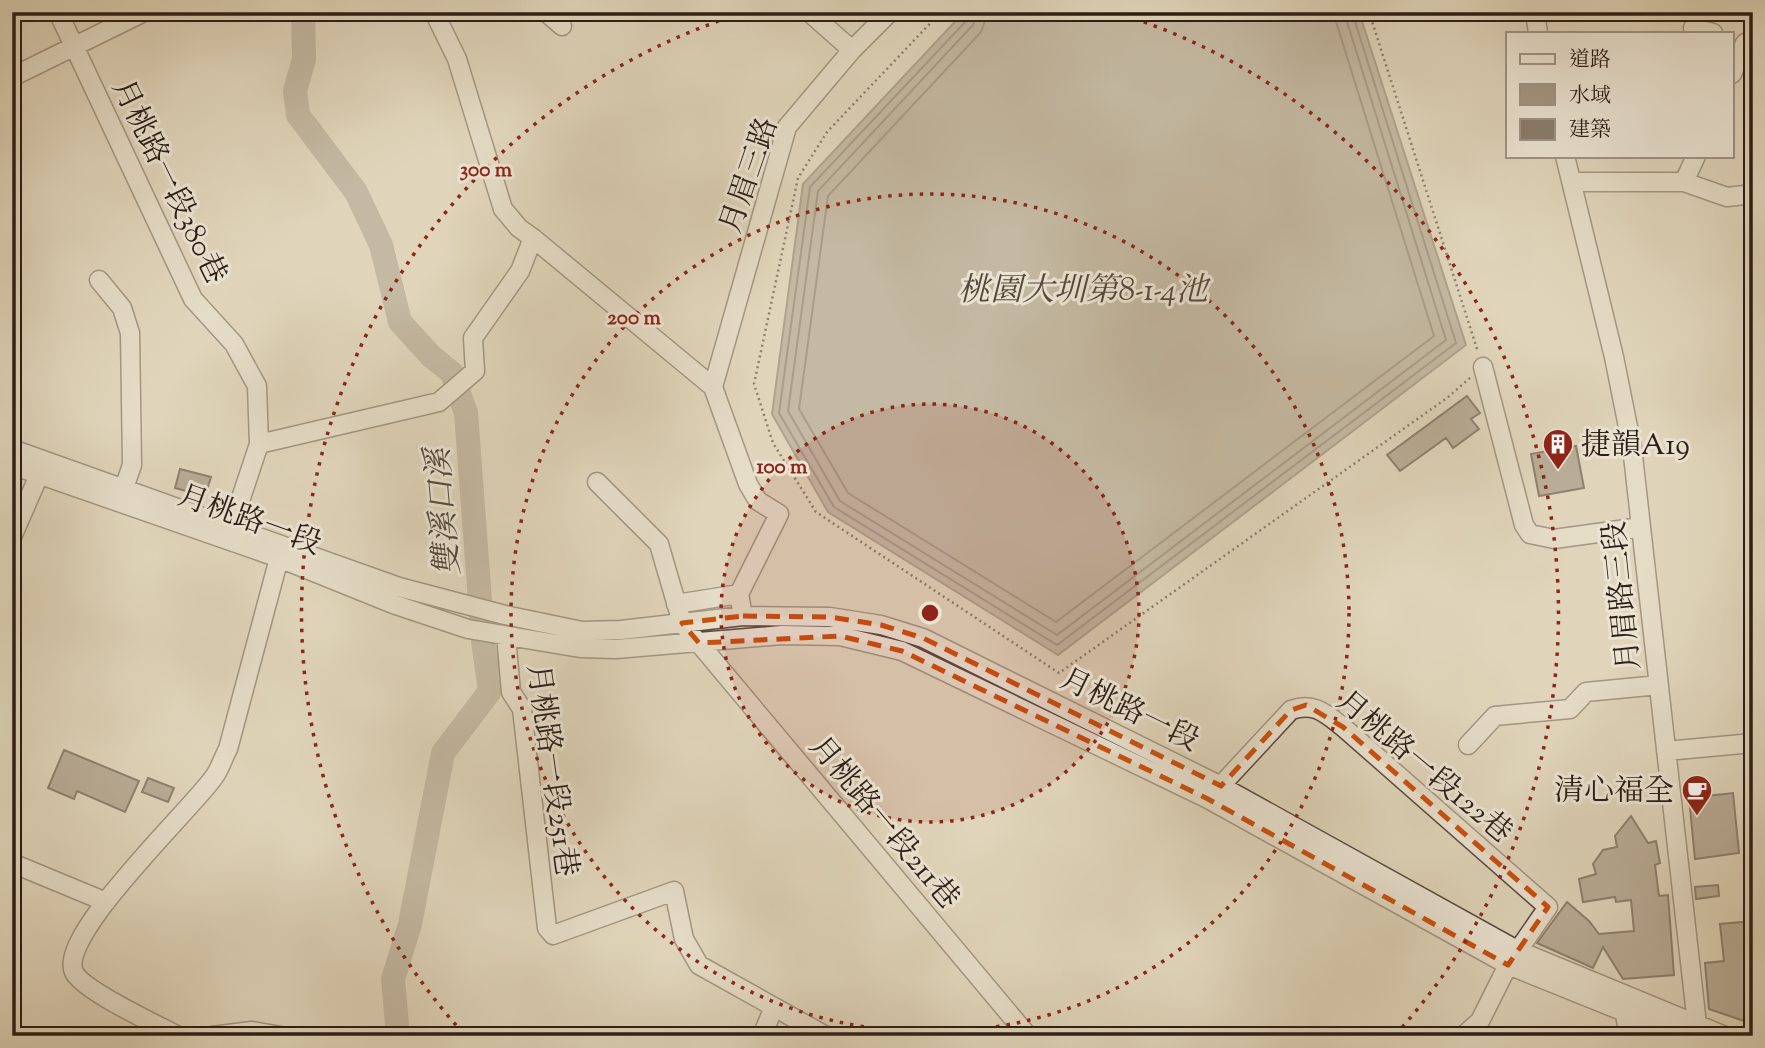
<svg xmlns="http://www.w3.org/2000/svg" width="1765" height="1048" viewBox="0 0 1765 1048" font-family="'Sorts Mill Goudy','Noto Serif TC',serif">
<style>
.water{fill:#a39783;stroke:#736657;stroke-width:2}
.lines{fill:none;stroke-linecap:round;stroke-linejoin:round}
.shore{stroke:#685a4c;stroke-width:2}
.river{stroke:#a39783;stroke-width:24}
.building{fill:#8a7d6c;stroke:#2c1d16;stroke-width:2}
.minor-casing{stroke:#594b3f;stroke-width:21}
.path{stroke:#2c1d16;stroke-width:2.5;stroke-dasharray:2 3.5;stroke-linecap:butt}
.minor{stroke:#ebe4d3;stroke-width:18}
.marked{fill:none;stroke:#cc500e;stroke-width:5;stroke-dasharray:14 9;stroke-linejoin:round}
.ring{fill:none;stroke:#8f2418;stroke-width:3.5;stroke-dasharray:3.5 7}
.labels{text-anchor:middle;stroke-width:6;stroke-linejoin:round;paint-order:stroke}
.street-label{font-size:30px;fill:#2c1d16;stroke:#ebe4d3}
.poi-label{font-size:30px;fill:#2c1d16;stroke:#ebe4d3;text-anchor:start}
.water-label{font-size:32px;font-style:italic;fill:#56483c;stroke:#ebe4d3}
.centre{fill:#8f2418;stroke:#ebe4d3;stroke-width:3.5}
.ring-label{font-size:21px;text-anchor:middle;font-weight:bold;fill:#8f2418;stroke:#ebe4d3;stroke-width:6;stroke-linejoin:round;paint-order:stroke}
</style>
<rect width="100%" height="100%" fill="#e0d6bb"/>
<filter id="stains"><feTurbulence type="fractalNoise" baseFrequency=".00286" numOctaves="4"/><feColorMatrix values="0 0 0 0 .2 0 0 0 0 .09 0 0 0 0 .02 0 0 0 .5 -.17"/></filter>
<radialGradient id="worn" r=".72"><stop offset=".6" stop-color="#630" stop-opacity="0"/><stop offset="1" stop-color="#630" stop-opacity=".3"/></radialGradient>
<path class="water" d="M 964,12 L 1359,12 L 1466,345 L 1058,655 L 828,512 L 772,414 L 803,184 Z"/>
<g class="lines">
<path class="shore" d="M 969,12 L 967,20 L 810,187 L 779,413 L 834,507 L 1057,645 L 1456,343 L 1352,12
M 978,12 L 973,25 L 818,191 L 788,411 L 840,501 L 1057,635 L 1446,340 L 1344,12
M 988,12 L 981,32 L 828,196 L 799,409 L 848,493 L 1056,622 L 1434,336 L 1333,12"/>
<path class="river" d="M 303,12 L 304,59 L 295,91 L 298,115 L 356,192 L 381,245 L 400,322 L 431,356 L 452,373 L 466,413 L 483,641 L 490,691 L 443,753 L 410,924 L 393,979 L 398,1036"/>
</g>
<path class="building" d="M 1467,396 L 1480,413 L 1471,419 L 1479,429 L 1453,448 L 1446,438 L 1400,471 L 1387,455 Z
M 1576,446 L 1584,488 L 1539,496 L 1531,454 Z
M 180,469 L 211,477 L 205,496 L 175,488 Z
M 64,750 L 139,781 L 125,812 L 77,791 L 74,799 L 48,788 Z
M 148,778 L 174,788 L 168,802 L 142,792 Z
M 1733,793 L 1739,853 L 1695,859 L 1689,798 Z
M 1631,816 L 1648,843 L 1656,841 L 1660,863 L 1655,865 L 1659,896 L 1668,895 L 1674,975 L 1623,979 L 1603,947 L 1593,968 L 1537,943 L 1567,902 L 1589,921 L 1599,934 L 1634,931 L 1631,900 L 1616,902 L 1615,897 L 1583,902 L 1579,879 L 1596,874 L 1593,864 L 1603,850 L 1617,847 L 1615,836 Z
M 1718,885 L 1719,896 L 1696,899 L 1695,887 Z
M 1753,921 L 1753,1021 L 1744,1021 L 1709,1009 L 1705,963 L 1724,961 L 1720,924 Z"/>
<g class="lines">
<g class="minor-casing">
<path id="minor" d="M 58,12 L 193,299 L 234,344 L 257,386 L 259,444 L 232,525
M 546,12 L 562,26
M 809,12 L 852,50
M 1535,12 L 1538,33
M 1693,28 L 1713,33
M 1732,74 L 1745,43
M 12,77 L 144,12
M 1565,156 L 1614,357 L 1632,447 L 1698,1033
M 1572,182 L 1684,182 L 1727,197 L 1753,194
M 1684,182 L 1696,156
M 533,238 L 713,387 L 787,127 L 852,50 L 890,12
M 99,280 L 122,308 L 130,333 L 132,465 L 124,488
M 1483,367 L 1524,525 L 1530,534 L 1554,539 L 1641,527
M 713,387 L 748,484 L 758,501 L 779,514 L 739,594 L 743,616
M 259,444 L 439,402 L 475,371 L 473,338 L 520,271 L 533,238 L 519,228 L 503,209 L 457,59 L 434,12
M 12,449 L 399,587 L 505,615 L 582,631 L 621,630 L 743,616 L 830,617 L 881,625 L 923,638 L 1221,786 L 1517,950 L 1725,1036
M 12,465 L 279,558 L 393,604 L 468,629 L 580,648 L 616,649 L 782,635 L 840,636 L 902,651 L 1208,799 L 1508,965 L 1684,1036
M 597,482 L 659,544 L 682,623 L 1028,1036
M 12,537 L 43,466
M 676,604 L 739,594
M 506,636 L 511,692 L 522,709 L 547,928 L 553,935 L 674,891 L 684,939 L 699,965 L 826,1036
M 1468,745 L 1495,716 L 1570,709 L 1586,692 L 1659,685
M 1666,751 L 1753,743
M 1213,794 L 1291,710 C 1314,702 1325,713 1343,727 L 1548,907 L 1508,965 L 1480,1021 L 1463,1036
M 12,863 L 106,902
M 1625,1015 L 1629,1036
M 178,1036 C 156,1024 83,991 74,972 C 57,936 190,811 214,777 C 220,769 223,758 228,749 L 282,547
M 212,1036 L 252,1031 L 281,1036
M 762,1036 L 774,1007"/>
</g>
<path class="path" d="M 941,12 L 827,132 L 798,178 L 754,384 L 773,443 L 816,512 L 1059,673 L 1447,398 L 1471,377
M 1369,12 L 1478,352"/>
<use href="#minor" class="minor"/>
</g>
<path d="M0 0H1765V1048H0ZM 743,616 L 830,617 L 881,625 L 923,638 L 1221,786 L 1291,710 L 1306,705 L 1343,727 L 1548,907 L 1508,965 L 1208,799 L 902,651 L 840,636 L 699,643 L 682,623 Z" fill="#e0d6bb" fill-opacity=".55" fill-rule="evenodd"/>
<path class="marked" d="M 743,616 L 830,617 L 881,625 L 923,638 L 1221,786 L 1291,710 L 1306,705 L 1343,727 L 1548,907 L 1508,965 L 1208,799 L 902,651 L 840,636 L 699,643 L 682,623 Z"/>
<circle cx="930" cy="613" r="209" fill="#8f2418" fill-opacity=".12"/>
<g class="ring">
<circle cx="930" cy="613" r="209"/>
<circle cx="930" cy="613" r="419"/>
<path d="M463 1033A628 628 0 0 1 746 12M1114 12A628 628 0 0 1 1397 1033"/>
</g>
<defs>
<g id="building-pin" transform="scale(1.575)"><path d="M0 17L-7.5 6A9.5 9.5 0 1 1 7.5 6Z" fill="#8f2418" stroke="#ebe4d3"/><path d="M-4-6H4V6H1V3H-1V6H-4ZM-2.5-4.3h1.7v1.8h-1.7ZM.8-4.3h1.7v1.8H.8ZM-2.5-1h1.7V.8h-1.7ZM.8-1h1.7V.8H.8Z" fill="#fff"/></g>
<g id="cafe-pin" transform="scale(1.575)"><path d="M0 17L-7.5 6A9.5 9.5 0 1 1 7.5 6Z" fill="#8f2418" stroke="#ebe4d3"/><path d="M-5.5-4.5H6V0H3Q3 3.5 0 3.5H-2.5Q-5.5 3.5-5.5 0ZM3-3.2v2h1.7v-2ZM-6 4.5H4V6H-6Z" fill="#fff"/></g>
</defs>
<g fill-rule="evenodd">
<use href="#building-pin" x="1558" y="444"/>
<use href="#cafe-pin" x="1697" y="790"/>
</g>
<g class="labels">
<g class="street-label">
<text transform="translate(748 175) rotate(-71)" y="10">月眉三路</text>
<text transform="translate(170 181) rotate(64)" y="10">月桃路一段380巷</text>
<text transform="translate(250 519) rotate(20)" y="10">月桃路一段</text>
<text transform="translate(1621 596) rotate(-96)" y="10">月眉路三段</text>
<text transform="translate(1130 709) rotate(26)" y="10">月桃路一段</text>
<text transform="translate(1425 766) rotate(40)" y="10">月桃路一段122巷</text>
<text transform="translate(553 770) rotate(82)" y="10">月桃路一段251巷</text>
<text transform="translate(885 822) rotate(50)" y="10">月桃路一段211巷</text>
</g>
<g class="poi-label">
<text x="1581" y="454">捷韻A19</text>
<text x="1674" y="800" text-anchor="end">清心福全</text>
</g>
<g class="water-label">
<text x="1083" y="300">桃園大圳第8-1-4池</text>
<text transform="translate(442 512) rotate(-95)" y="11">雙溪口溪</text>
</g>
</g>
<circle cx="930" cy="613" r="10" class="centre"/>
<g class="ring-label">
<text x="486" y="176">300 m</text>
<text x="634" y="324">200 m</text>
<text x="782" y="473">100 m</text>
</g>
<rect width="1765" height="1048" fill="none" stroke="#e0d6bb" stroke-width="42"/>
<rect x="14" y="14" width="1737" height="1020" fill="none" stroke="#2c1d16" stroke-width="3.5"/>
<rect x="21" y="21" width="1723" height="1006" fill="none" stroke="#2c1d16" stroke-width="2"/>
<rect x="1506" y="32" width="228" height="126" fill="#ebe4d3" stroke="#9f9487" stroke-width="2"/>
<rect x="1520" y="54" width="35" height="10" fill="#ebe4d3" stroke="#9f9487" stroke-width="2"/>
<text x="1569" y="66" font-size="21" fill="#2c1d16">道路</text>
<rect x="1520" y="84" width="35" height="21" fill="#a39783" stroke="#9f9487" stroke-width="2"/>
<text x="1569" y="102" font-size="21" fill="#2c1d16">水域</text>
<rect x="1520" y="119" width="35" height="21" fill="#8a7d6c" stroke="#9f9487" stroke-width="2"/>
<text x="1569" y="136" font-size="21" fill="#2c1d16">建築</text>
<rect width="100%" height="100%" filter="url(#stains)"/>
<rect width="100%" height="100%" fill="url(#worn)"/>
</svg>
